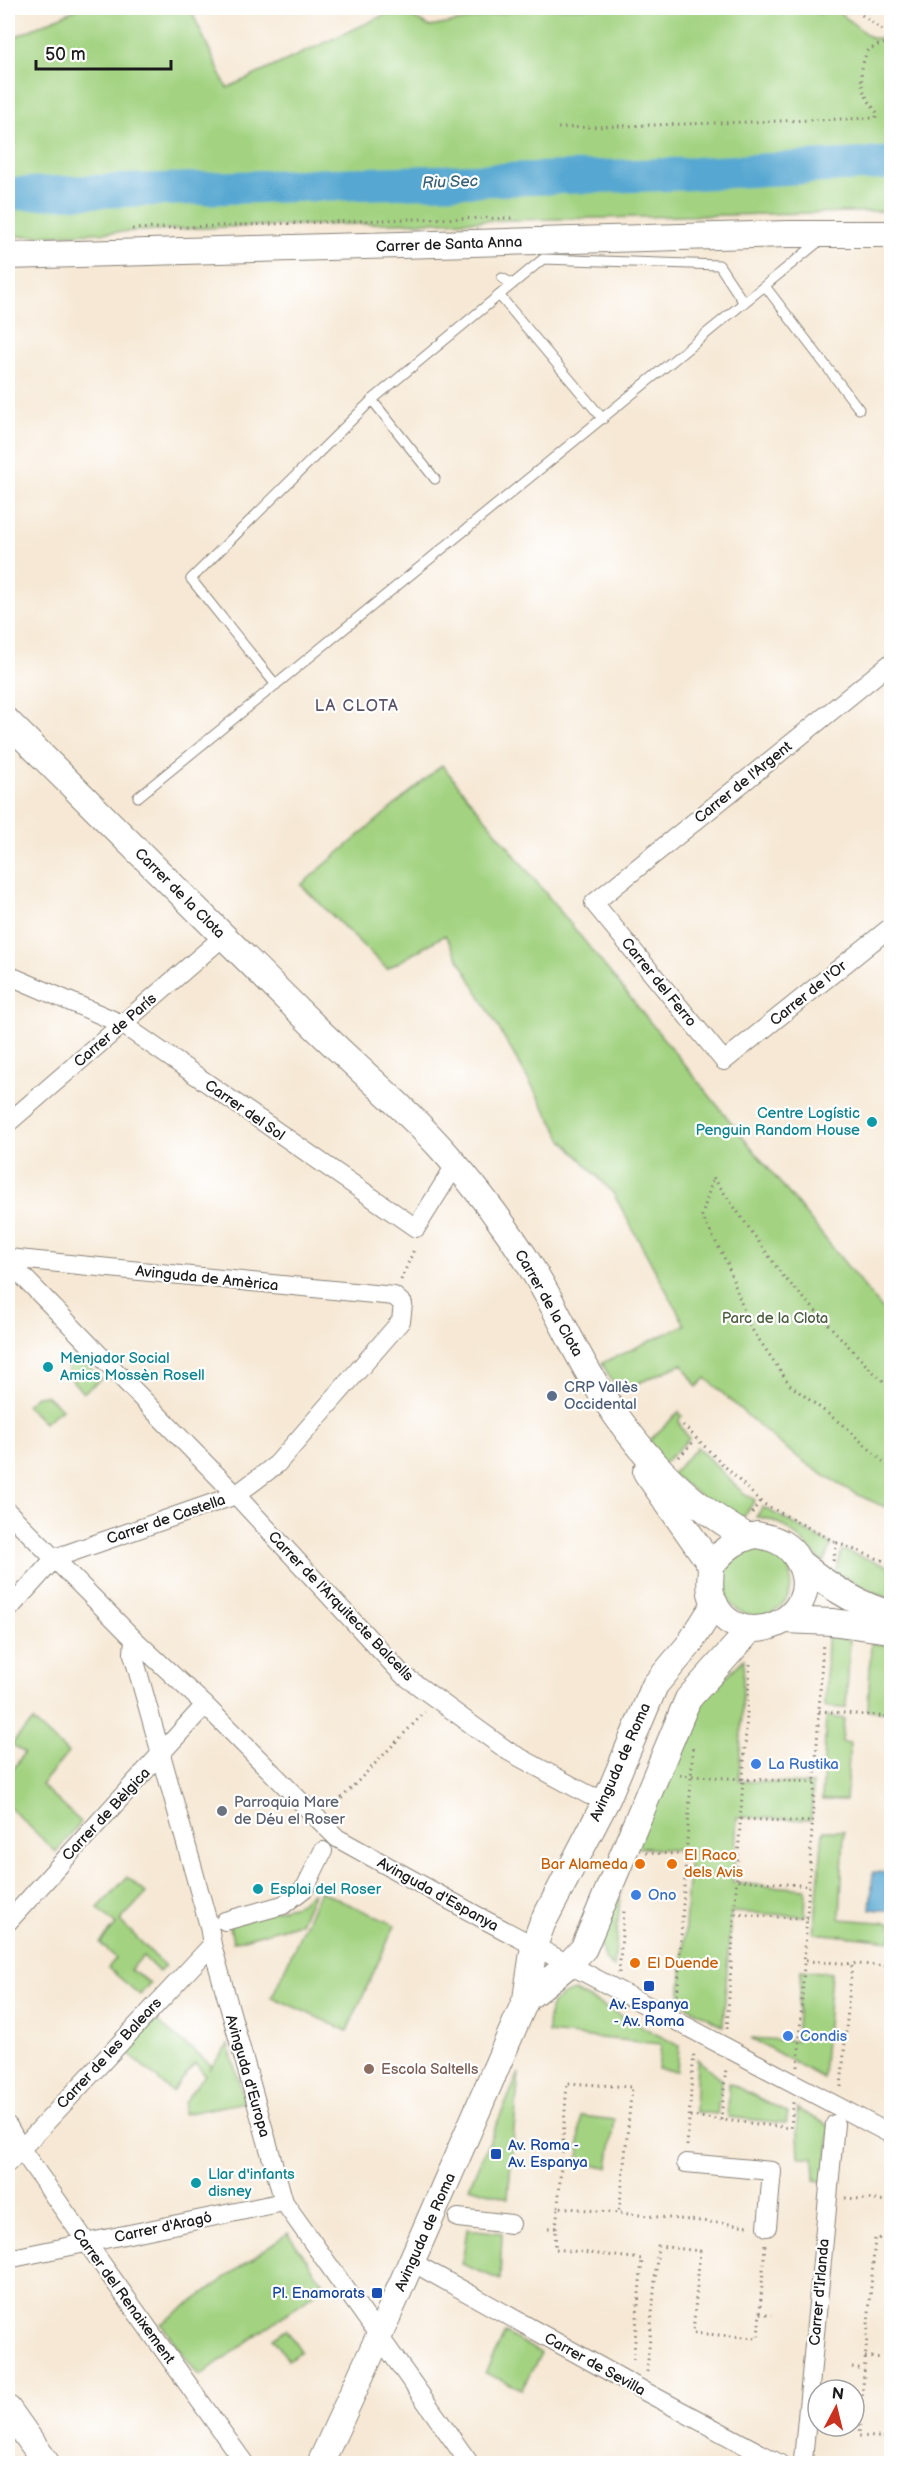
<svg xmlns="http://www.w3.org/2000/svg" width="899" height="2471" viewBox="0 0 899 2471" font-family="'Balsamiq Sans',sans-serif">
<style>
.green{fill:#a3d381;stroke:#60784e;stroke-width:1.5}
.water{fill:#57a7d1;stroke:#3a6276;stroke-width:1.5}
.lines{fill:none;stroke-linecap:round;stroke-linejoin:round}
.river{stroke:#57a7d1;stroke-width:33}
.lane-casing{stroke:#898278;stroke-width:11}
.street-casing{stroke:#898278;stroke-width:20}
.secondary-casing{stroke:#898278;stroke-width:28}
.path{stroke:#898278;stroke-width:3;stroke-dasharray:1.5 4.5;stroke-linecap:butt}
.lane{stroke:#fff;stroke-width:9}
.street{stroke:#fff;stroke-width:18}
.secondary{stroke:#fff;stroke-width:26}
.culture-dot{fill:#0f9aa8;stroke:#fff;stroke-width:2}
.service-dot{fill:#5c6f8a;stroke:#fff;stroke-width:2}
.shop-dot{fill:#3f7fe0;stroke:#fff;stroke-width:2}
.worship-dot{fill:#6b7280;stroke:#fff;stroke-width:2}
.food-dot{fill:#e8710a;stroke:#fff;stroke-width:2}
.transit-dot{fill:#1a4fb4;stroke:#fff;stroke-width:2}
.education-dot{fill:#8d6e63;stroke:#fff;stroke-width:2}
.labels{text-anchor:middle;stroke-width:4.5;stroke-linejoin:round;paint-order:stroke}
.street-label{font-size:15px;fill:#1c1c1c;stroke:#fff}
.culture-label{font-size:15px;fill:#0d838f;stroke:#fff;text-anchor:start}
.park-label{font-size:15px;fill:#4b5c3f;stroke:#fff}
.service-label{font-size:15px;fill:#4e5e75;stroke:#fff;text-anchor:start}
.shop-label{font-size:15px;fill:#366cbe;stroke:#fff;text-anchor:start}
.worship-label{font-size:15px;fill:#5b616d;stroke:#fff;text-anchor:start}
.food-label{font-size:15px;fill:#c56008;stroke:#fff;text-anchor:start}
.transit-label{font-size:15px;fill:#164399;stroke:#fff}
.education-label{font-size:15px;fill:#785e54;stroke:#fff;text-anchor:start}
.water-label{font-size:16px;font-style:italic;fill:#3a6276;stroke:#fff}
.neighbourhood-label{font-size:16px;letter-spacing:1.5px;fill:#5b5268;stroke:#fff}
</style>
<rect width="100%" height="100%" fill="#fff"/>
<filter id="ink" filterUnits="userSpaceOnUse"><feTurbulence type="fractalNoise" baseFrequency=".0167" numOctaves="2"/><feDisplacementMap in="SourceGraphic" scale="12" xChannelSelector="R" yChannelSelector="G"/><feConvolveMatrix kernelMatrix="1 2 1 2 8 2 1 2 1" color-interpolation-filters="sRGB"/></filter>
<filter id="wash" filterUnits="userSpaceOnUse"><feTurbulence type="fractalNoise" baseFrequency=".008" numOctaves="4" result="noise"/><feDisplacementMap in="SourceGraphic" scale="24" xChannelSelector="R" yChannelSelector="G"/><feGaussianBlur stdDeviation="1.35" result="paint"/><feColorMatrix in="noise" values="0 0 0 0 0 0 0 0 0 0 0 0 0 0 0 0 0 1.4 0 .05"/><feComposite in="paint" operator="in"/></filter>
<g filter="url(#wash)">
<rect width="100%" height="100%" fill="#f6e8d4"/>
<path class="green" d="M 79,8 L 190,8 L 227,88 L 397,9 L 430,27 L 530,8 L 809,8 L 819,14 L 826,8 L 834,8 L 871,38 L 891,39 L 891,211 L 225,227 L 8,237 L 8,40 Z
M 442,765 L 891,1320 L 891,1509 C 819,1483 762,1430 706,1378 L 697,1387 L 682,1364 L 618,1392 L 602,1363 L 685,1325 L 613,1193 L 563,1140 L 445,935 L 387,969 L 301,885 Z
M 77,1355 L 101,1379 L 83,1393 L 72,1380 L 67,1366 Z
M 46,1395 L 62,1409 L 44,1423 L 26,1405 L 36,1396 Z
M 679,1412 L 682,1416 L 679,1419 L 680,1425 L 689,1439 L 662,1465 L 645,1445 Z
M 697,1447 L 742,1492 L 755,1500 L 743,1518 L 720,1512 L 672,1474 Z
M 763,1507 L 832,1545 L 823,1563 C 805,1544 784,1518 756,1517 Z
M723 1582a34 34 0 1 1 68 0a34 34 0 1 1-68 0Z
M 842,1550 L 891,1567 L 891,1600 L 835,1573 Z
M 827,1637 L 850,1640 L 846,1708 L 825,1707 Z
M 871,1643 L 891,1646 L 891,1712 L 868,1710 Z
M 744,1659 L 739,1781 L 813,1784 L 811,1820 L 737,1817 L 733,1883 L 806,1889 L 805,1916 L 731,1912 L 723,2026 L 680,2002 L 690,1851 L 632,1847 L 690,1712 Z
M 826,1716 L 844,1719 L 842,1742 L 850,1743 L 846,1800 L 822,1800 Z
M 33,1721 L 68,1753 L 41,1785 L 81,1822 L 56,1852 L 8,1806 L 8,1777 L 24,1753 L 11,1744 Z
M 823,1831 L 844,1831 L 840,1919 L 891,1923 L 891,1941 L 814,1933 Z
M 127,1877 L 146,1893 L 120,1921 L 165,1966 L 159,1972 L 143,1956 L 130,1970 L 150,1983 L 140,1995 L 108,1968 L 116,1958 L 100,1943 L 116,1925 L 98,1908 Z
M 621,1887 L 614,1968 L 604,1958 L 600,1941 Z
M 320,1891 L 395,1925 L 347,2031 L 272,1997 Z
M 314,1892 L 300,1923 L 233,1942 L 229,1922 L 296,1905 Z
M 801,1970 L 831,1973 L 823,2078 L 751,2038 L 796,2041 Z
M 574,1991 L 679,2046 L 677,2071 L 658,2069 L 661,2044 L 548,2033 C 549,2008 548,1999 574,1991 Z
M 155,2020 L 211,2065 L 209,2070 L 228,2045 L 245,2102 L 183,2114 L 184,2102 L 205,2075 L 195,2063 L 172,2092 L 126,2051 Z
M 697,2059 L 722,2080 L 717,2114 L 695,2112 Z
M 519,2073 L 508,2198 L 469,2187 Z
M 729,2083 L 788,2113 L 786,2123 L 728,2117 Z
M 797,2109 L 830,2126 L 826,2182 L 815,2180 L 814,2157 L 799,2157 Z
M 581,2116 L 615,2120 L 608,2167 L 578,2164 Z
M 467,2229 L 502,2233 L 500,2280 L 462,2264 Z
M 288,2233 L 325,2286 L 199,2376 L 161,2324 Z
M 286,2329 L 301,2351 L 288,2360 L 273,2338 Z
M 505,2333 L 541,2353 L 522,2389 L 485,2373 Z"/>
<path class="water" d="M 873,1872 L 891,1873 L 891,1911 L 870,1909 Z"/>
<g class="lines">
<path class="river" d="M 8,194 L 685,174 L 892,163"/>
</g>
</g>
<g filter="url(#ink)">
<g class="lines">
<g class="lane-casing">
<path id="lane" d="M 502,278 L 513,284
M 765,286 L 859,409
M 499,295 L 603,419
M 435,479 L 372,400 L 543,259 L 719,265 L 744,303
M 276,685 L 191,579 L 372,400
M 138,797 L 822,239"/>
</g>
<g class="street-casing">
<path id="street" d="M 892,662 L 594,903 L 724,1061 L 892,926
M 8,975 L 122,1024 L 416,1228 L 451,1172
M 8,1123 L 223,937
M 8,1258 L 394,1296 L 403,1304 L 401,1321 L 277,1464 L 236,1495 L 55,1558 L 8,1610
M 8,1261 L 236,1495 L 402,1674 L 508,1751 L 589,1795 L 607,1799
M 8,1512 L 134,1639 L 205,1705 L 337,1838 L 485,1920 L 892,2135
M 134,1639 L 133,1654 L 209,1926 L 212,1945 L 284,2202 L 470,2464
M 225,1921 L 283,1905 L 305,1888 L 323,1851
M 8,1922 L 205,1705
M 8,2126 L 21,2149 L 87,2243 L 245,2464
M 8,2163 L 212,1945
M 686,2163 L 772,2171 L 767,2227
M 458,2218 L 511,2224
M 8,2259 L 284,2202
M 412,2262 L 646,2392 L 780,2464
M 803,2460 L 835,2124"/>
</g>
<g class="secondary-casing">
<path id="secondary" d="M 8,256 L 788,234 L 892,234
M 8,722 C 108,821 207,921 308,1020 C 354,1066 405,1107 448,1156 C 480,1192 509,1231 534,1272 C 557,1309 573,1349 596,1385 C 636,1449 681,1500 748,1537
M 646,1472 L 711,1565
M 757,1535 C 775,1538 789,1544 798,1560 C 832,1621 728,1662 711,1593 C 709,1584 711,1574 711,1565 C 725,1549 735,1539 757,1535 Z
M 800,1563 C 826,1584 858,1606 892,1614
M 785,1620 L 832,1622 L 892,1630
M 526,1999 L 568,1965 L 584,1948 L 688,1699 L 751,1629
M 8,2409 L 47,2464
M 320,2464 L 379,2336 L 526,1999 L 534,1946 L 542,1924 L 607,1799 L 655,1685 L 688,1646 L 715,1604"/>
</g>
<path class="path" d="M 852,8 L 888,34 L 892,33
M 558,128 L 875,118 L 878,114 C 860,91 857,78 867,51 L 878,45 L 892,42
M 132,229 L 410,219 L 515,218
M 401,1280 L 415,1247
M 892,1389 L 868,1367 L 783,1276 L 713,1177 L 702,1216 L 727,1263 L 749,1325 L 790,1385 L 844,1426 L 886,1464 L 892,1467
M 683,1425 L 762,1503 L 837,1543
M 679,1457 L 696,1439
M 752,1513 L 760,1501
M 833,1561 L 837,1543 L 892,1564
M 750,1664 L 743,1779 L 816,1782
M 819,1711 L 892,1717
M 680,1775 L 743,1779 L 727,2029
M 333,1807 L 425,1712
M 741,1819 L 813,1822
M 646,1853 L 740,1856
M 738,1880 L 810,1886
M 735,1914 L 808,1919
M 806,1961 L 892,1966
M 619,1973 L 624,1911
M 677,2001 L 693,1747
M 798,2067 L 823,1642
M 841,2087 L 852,1964
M 690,2116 L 791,2128 L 793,2102
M 721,2120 L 726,2068
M 687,2146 L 694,2051
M 845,2198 L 892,2201
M 558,2207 L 567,2083 L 632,2087 L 619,2213
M 548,2228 L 556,2228 L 555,2249 L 642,2259 L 633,2364
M 556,2228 L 558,2207 L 750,2226
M 892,2240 L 875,2238 L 859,2436 L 892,2438
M 760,2313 L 772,2315
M 865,2357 L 892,2358
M 852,2367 L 864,2369
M 647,2372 L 658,2246 L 700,2251 L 693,2333 L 758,2338 L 765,2244
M 820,2462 L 830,2464"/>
<use href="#lane" class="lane"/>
<use href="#street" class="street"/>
<use href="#secondary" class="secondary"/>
</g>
</g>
<g class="culture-dot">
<circle cx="872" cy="1122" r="6"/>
<circle cx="48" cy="1367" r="6"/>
<circle cx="258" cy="1889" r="6"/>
<circle cx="196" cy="2183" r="6"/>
</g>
<circle class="service-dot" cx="552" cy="1396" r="6"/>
<g class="shop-dot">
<circle cx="756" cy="1764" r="6"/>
<circle cx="636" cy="1895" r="6"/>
<circle cx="788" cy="2036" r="6"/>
</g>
<circle class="worship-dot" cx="222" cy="1811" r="6"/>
<g class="food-dot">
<circle cx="640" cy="1864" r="6"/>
<circle cx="672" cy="1864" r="6"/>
<circle cx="635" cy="1963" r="6"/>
</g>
<g class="transit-dot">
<rect x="643" y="1980" width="12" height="12" rx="3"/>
<rect x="490" y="2148" width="12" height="12" rx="3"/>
<rect x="371" y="2287" width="12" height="12" rx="3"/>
</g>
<circle class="education-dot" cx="369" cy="2069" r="6"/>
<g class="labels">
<g class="street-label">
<text transform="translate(449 244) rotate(-2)" y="5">Carrer de Santa Anna</text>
<text transform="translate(743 782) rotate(-39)" y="5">Carrer de l'Argent</text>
<text transform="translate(180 893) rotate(45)" y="5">Carrer de la Clota</text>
<text transform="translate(659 982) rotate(51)" y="5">Carrer del Ferro</text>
<text transform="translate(808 993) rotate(-39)" y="5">Carrer de l'Or</text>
<text transform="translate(115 1030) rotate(-41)" y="5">Carrer de París</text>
<text transform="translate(245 1110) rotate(35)" y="5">Carrer del Sol</text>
<text transform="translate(207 1278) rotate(6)" y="5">Avinguda de Amèrica</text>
<text transform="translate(549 1303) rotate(60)" y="5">Carrer de la Clota</text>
<text transform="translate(166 1519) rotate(-19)" y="5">Carrer de Castella</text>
<text transform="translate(341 1606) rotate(46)" y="5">Carrer de l'Arquitecte Balcells</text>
<text transform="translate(620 1762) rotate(-66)" y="5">Avinguda de Roma</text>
<text transform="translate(106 1814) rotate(-47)" y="5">Carrer de Bèlgica</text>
<text transform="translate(438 1894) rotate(29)" y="5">Avinguda d'Espanya</text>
<text transform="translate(109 2053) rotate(-47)" y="5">Carrer de les Balears</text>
<text transform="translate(248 2076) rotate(74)" y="5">Avinguda d'Europa</text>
<text transform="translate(163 2227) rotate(-12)" y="5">Carrer d'Aragó</text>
<text transform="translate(425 2232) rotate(-66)" y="5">Avinguda de Roma</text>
<text transform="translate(819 2292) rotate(-85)" y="5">Carrer d'Irlanda</text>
<text transform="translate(124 2296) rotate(54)" y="5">Carrer del Renaixement</text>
<text transform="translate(595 2364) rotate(29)" y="5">Carrer de Sevilla</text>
</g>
<g class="culture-label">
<text x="860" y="1118" text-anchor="end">Centre Logístic<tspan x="860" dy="17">Penguin Random House</tspan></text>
<text x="60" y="1363">Menjador Social<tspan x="60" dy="17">Amics Mossèn Rosell</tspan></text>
<text x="270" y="1894">Esplai del Roser</text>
<text x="208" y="2179">Llar d'infants<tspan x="208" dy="17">disney</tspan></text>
</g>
<g class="park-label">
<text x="775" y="1323">Parc de la Clota</text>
</g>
<g class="service-label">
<text x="564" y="1392">CRP Vallès<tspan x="564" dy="17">Occidental</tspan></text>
</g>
<g class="shop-label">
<text x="768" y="1769">La Rustika</text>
<text x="648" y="1900">Ono</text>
<text x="800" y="2041">Condis</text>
</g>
<g class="worship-label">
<text x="234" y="1807">Parroquia Mare<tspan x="234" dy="17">de Déu el Roser</tspan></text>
</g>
<g class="food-label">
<text x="684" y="1860">El Raco<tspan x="684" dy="17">dels Avis</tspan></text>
<text x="628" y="1869" text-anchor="end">Bar Alameda</text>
<text x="647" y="1968">El Duende</text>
</g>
<g class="transit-label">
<text x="649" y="2009">Av. Espanya<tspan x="649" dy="17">- Av. Roma</tspan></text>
<text x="508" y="2150" text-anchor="start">Av. Roma -<tspan x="508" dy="17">Av. Espanya</tspan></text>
<text x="365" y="2298" text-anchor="end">Pl. Enamorats</text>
</g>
<g class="education-label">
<text x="381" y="2074">Escola Saltells</text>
</g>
<g class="water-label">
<text transform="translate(450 181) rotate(-2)" y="6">Riu Sec</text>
</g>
<g class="neighbourhood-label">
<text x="357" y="711">LA CLOTA</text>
</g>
</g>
<rect width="899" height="2471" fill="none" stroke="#fff" stroke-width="30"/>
<g transform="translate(836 2408) rotate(7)"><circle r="28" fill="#ffffff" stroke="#a4a4a4" stroke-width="1.5"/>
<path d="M0-4.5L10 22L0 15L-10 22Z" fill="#c8321e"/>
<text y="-9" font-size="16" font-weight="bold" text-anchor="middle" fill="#1c1c1c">N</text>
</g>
<path d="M36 60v9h135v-9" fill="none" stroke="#1c1c1c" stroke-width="3"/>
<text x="45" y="60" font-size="18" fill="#1c1c1c" stroke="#ffffff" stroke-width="4.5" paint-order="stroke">50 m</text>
</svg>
